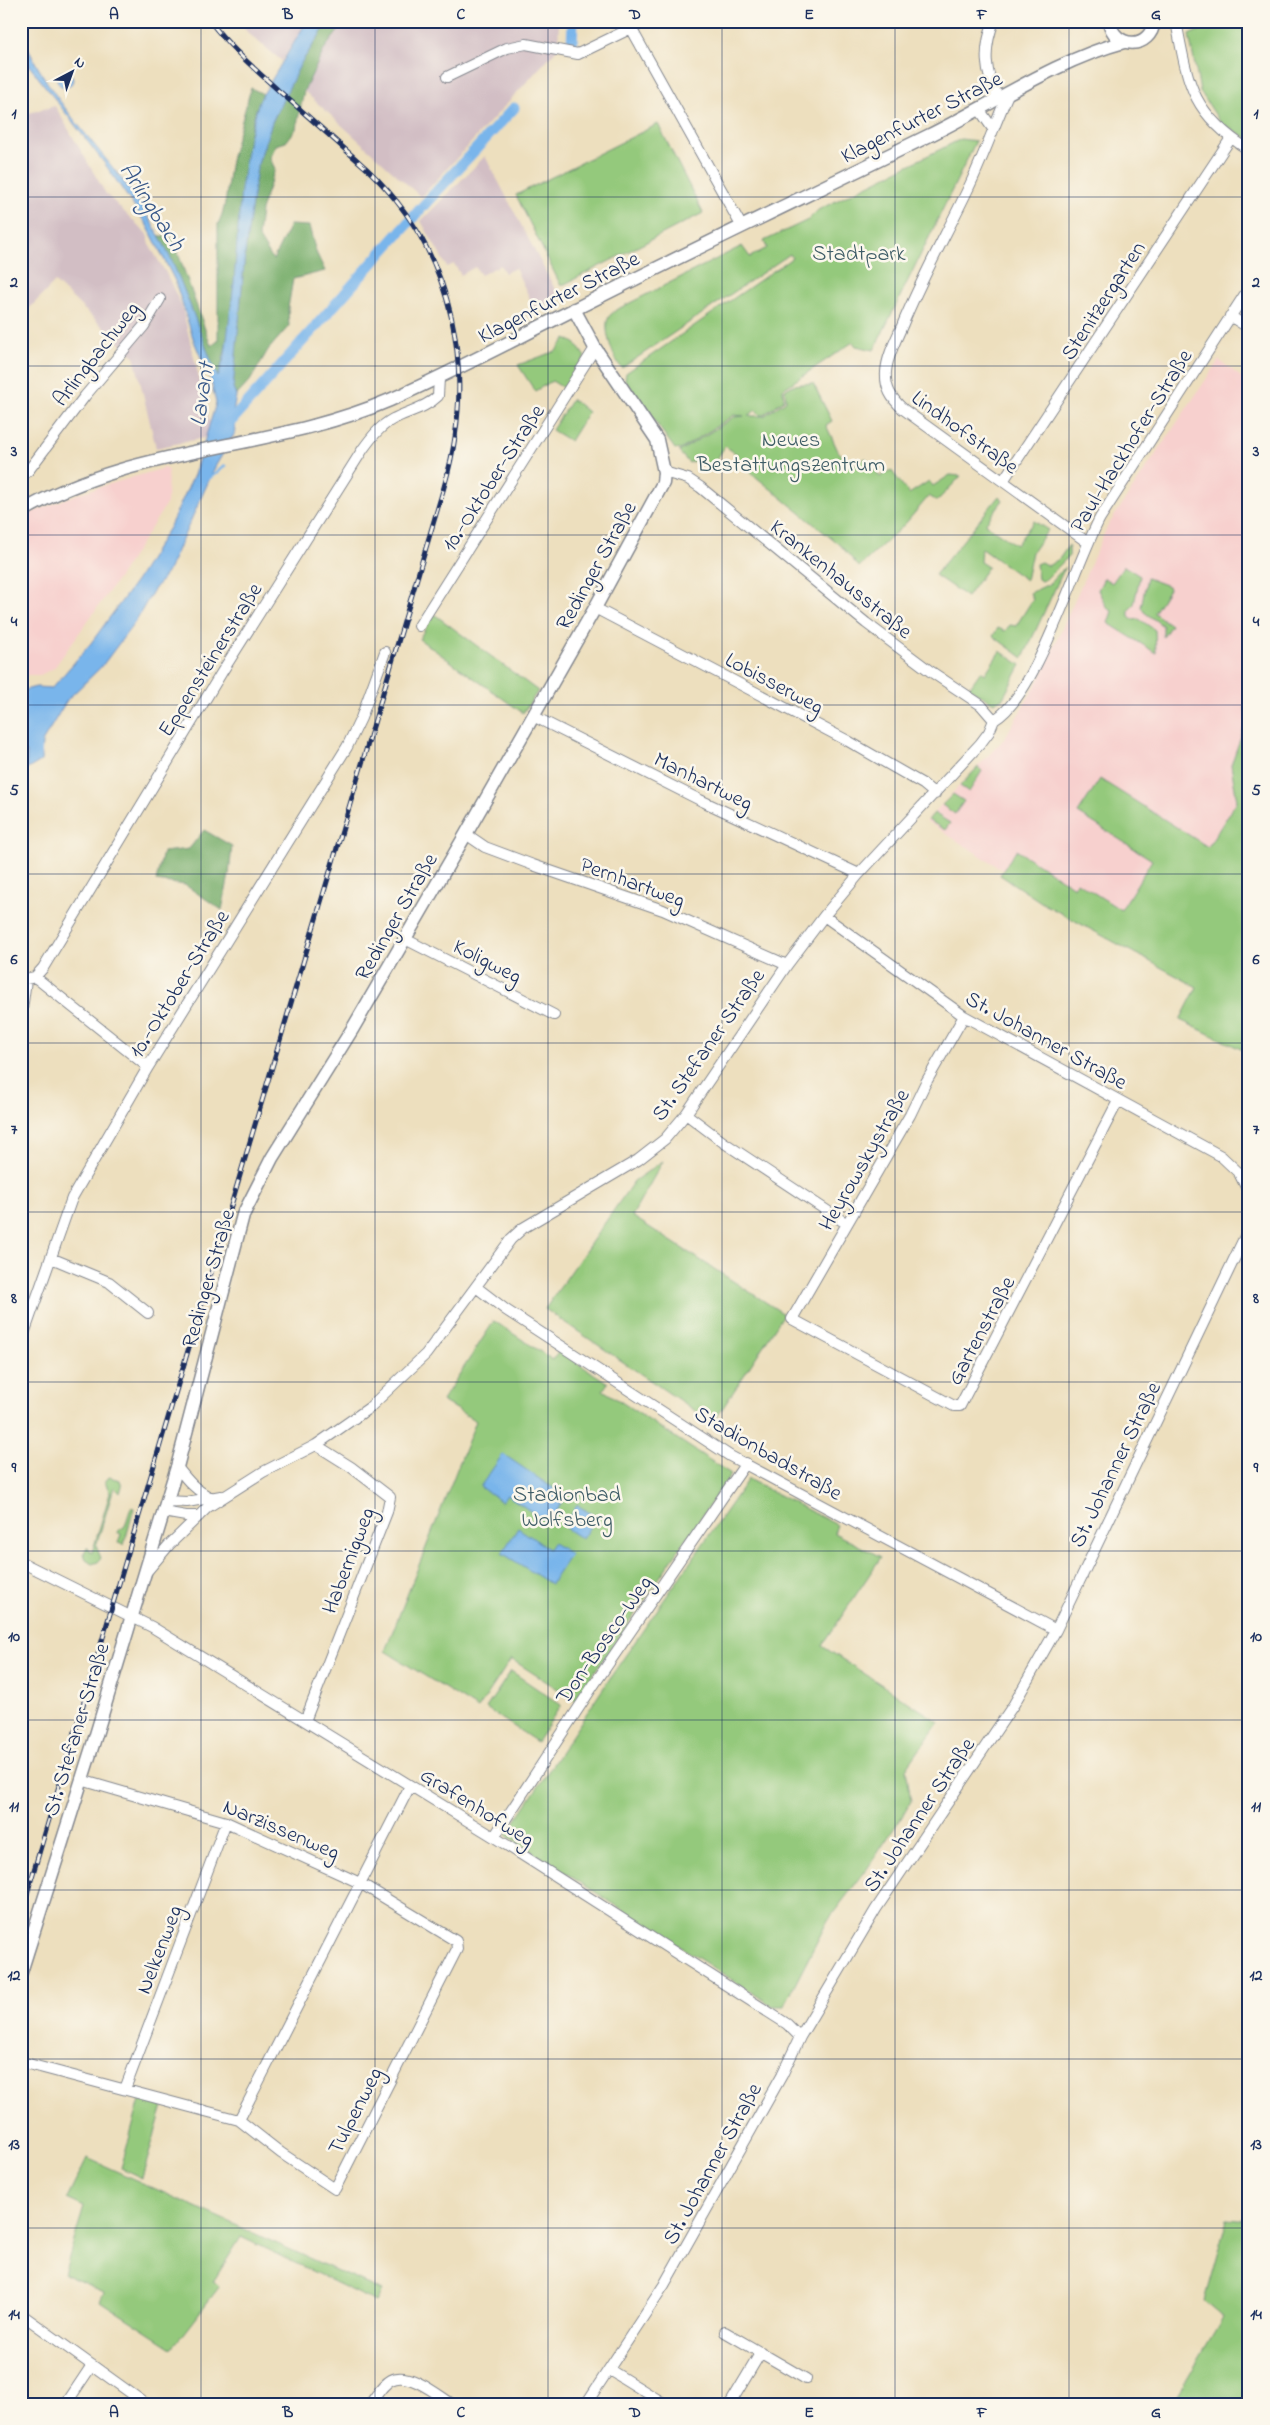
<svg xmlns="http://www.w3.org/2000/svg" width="1270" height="2425" viewBox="0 0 1270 2425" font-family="'Indie Flower',sans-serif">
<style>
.built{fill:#f7d0ce}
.industrial{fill:#d2bec4}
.green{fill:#94c97b;stroke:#587c6c}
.forest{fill:#77ad6b;stroke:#496e64}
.water{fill:#79b5eb;stroke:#4a72a4}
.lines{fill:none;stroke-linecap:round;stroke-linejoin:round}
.stream{stroke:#79b5eb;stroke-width:3}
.canal{stroke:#79b5eb;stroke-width:11}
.minor-casing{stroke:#84878e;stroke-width:12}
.major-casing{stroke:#84878e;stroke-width:15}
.minor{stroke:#fff;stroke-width:10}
.major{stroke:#fff;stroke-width:12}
.rail-casing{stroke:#1b2f5e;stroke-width:5}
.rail{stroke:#fbf7ec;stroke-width:3;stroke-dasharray:9;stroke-linecap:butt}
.grid{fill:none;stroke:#1b2f5e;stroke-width:1;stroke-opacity:0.55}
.labels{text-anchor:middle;stroke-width:5;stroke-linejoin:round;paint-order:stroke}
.street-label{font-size:22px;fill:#1b2f5e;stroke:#fbf7ec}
.park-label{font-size:22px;fill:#3f5d67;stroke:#fbf7ec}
.water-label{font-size:24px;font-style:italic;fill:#375788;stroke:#fbf7ec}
.neatline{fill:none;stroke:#1b2f5e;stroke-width:2}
.grid-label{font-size:16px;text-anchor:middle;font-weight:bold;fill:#1b2f5e}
</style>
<rect width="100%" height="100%" fill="#fbf7ec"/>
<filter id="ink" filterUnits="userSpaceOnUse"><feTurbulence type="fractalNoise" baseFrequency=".02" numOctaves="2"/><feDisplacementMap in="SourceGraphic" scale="10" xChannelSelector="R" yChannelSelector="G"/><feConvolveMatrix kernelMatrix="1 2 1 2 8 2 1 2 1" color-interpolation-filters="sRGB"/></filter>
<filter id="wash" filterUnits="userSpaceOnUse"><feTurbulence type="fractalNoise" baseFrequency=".0096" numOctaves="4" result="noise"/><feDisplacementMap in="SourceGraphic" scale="20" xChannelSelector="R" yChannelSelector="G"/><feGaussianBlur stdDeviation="1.12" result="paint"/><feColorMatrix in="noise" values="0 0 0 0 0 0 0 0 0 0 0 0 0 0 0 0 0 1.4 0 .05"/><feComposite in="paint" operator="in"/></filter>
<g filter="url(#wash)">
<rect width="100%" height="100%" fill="#eddfbe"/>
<path class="built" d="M 1219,360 L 1249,383 L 1249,1053 L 1180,1020 L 1197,987 L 1044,904 L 1000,875 L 1003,870 L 926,821 L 1004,739 L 1040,678 L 1107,527 Z
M 164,468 L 168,470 L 167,503 L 120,576 L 54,668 L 40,675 L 21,675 L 21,520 L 33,512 L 83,492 Z"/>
<path class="industrial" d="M 239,21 L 307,21 L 282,61 L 248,33 Z
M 346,21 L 559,21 L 558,48 L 421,197 L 304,91 L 325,48 Z
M 55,106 L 106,194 L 147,234 L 151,248 L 166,273 L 182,307 L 213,436 L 156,448 L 134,356 L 55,282 L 21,317 L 21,115 Z
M 485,156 L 559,297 L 535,309 L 515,268 L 505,273 L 500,265 L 481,275 L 475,267 L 461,275 L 454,264 L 447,267 L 421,221 Z"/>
<path class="green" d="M 1219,21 L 1249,21 L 1249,139 L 1220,122 L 1200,91 L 1189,35 Z
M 658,124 L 703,213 L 561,286 L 516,195 Z
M 961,139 L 976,141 L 874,350 L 856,346 L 853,342 L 783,389 L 784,400 L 763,415 L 760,415 L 756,410 L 748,416 L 764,416 L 786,401 L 785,390 L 793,385 L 813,383 L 832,421 L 826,425 L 838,451 L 852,466 L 866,458 L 880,477 L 891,470 L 909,494 L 929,481 L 933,486 L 950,475 L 961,476 L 937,501 L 929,496 L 905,524 L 859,567 L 842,547 L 745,468 L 736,458 L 738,455 L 725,446 L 717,459 L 722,465 L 713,472 L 698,459 L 689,463 L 679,452 L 734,417 L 744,416 L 734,415 L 680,450 L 675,449 L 625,380 L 626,373 L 792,258 L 790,254 L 622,368 C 614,361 603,329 608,319 C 609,315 613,313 616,310 L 742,246 L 750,257 L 767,248 L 764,241 L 808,220 L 818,210 Z
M 566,338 L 576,344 L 585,357 L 565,389 L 552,381 L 535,391 L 518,365 L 556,351 Z
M 572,399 L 588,412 L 570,441 L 552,430 Z
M 999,496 L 1003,500 L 985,524 L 1016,545 L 1034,521 L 1048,530 L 1032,552 L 1026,580 L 981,548 L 980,562 L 988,567 L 967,597 L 935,575 Z
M 1069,545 L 1069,556 L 1046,579 L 1041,581 L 1038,579 L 1036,564 L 1041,562 L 1048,566 L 1059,559 Z
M 1124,566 L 1140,576 L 1134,604 L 1129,610 L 1129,616 L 1134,620 L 1139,619 L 1155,630 L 1156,653 L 1108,623 L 1112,611 L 1107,608 L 1098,590 L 1104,578 L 1112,583 Z
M 1065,567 L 1023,658 L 993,636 L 998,628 L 1005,631 L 1010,625 L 1016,626 L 1033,599 L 1030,593 L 1049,584 Z
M 1147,578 L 1168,586 L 1169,589 L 1154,613 L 1171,625 L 1163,637 L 1163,626 L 1144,612 L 1141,607 Z
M 434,614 L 538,691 L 523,713 L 419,639 Z
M 1000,651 L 1021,665 L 1003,698 L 994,703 L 969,688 L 981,671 L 985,674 Z
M 1245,705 L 1249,706 L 1249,1053 L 1180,1020 L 1197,987 L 1044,904 L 1000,875 L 1016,850 L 1074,887 L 1077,882 L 1121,910 L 1152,860 L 1078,813 L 1100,779 L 1208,847 L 1237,801 L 1231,765 L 1246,722 Z
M 978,767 L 982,771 L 969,792 L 960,786 Z
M 953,794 L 964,801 L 955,814 L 942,805 Z
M 934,813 L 950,823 L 945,830 L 928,820 Z
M 663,1161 L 632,1216 L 784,1314 L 713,1423 L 545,1309 L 634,1181 Z
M 494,1321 L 553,1360 L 559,1351 L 608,1383 L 603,1390 L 731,1474 L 575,1700 L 511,1659 L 478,1709 L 385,1651 L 476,1421 L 442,1401 Z
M 109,1477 L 120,1480 L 122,1486 L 120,1493 L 114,1487 L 96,1546 L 101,1558 L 98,1562 L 92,1564 L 86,1560 L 84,1553 L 87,1547 L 92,1553 L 110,1493 L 105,1482 Z
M 748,1479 L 837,1525 L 834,1533 L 881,1557 L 822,1646 L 939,1722 L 906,1769 L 911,1801 L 905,1812 L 867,1869 L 828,1920 L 784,2006 L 773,2006 L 506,1835 L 614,1672 Z
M 131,1507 L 134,1508 L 124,1545 L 118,1543 L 121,1534 L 117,1532 L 125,1526 Z
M 511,1671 L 561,1705 L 537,1742 L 486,1708 Z
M 140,2100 L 163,2106 L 142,2178 L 121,2168 Z
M 87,2158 L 382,2291 L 376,2302 L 241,2237 L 213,2282 L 220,2286 L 172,2348 L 100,2301 L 104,2292 L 64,2274 L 84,2207 L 67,2199 Z
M 1227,2219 L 1249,2221 L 1249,2404 L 1172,2404 L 1223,2317 L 1204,2301 Z"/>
<path class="forest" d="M 329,21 L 346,21 L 325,48 L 304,91 L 296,129 L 286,142 L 276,145 L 270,158 L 275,169 L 261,210 L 258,236 L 273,260 L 290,225 L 309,226 L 316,252 L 325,271 L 293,279 L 288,308 L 289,326 L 268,350 L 250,381 L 236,396 L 233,388 L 245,252 L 257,167 L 272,122 L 301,63 Z
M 251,88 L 263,94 C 252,113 249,138 246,160 C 234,232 239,308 218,378 C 197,330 181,282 158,235 L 173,239 L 211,346 L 218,341 L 218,224 C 229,202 226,181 232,156 C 238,133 245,111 251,88 Z
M 204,830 L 232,846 L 229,875 L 222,910 L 185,885 L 156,881 L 163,852 L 189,849 Z"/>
<path class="water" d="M 307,21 L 329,21 L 301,63 L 272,122 L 257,167 L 245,252 L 233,388 L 236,396 L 232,418 L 236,431 L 215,467 L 167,573 L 153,591 L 135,622 L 102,666 L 67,700 L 42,742 L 41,761 L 26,770 L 27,752 L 21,752 L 21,691 L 36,687 L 52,688 L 91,643 L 137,580 L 170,526 L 194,475 L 216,403 L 211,381 L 194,341 L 175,281 L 148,227 L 105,164 L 31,68 L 21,50 L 21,32 C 49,105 113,157 152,223 C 181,271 196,326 218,377 L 225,355 L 234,283 L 241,189 L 249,138 L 259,101 Z
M57 79a8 8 0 1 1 16 0a8 8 0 1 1-16 0Z
M 503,1454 L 566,1497 L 548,1523 L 507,1495 L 502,1502 L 480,1487 Z
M 577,1505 L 596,1517 L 582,1539 L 564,1527 Z
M 518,1528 L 549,1549 L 553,1543 L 571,1554 L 551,1584 L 502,1553 Z"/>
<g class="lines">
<path class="stream" d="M 208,479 L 225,466"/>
<path class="canal" d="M 572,44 L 573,21
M 225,428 L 424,205 L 514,108"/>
</g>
</g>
<g filter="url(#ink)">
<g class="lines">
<g class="minor-casing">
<path id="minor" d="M 994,21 C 983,49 984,73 999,99
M 1176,21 C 1188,84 1191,113 1249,150
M 631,28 L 742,227
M 447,77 L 507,48 L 526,44 L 578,54 L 646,21
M 1008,94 C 994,126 983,158 968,189 C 946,235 921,279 902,326 C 896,340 887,356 886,372 C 885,388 891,398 903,409 L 1087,542
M 979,109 L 993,129
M 1230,316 L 1249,328
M 664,472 L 688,479 L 700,487 L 866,623 L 930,671 L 981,705 L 994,720
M 21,477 L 28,471 L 85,396 L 144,326 L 160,299
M 1003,481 L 1231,138
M 595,608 L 848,741 L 923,784 L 935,794
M 419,626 L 595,348
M 533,716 L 700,800 L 859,874
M 994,720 C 1036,697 1075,565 1100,518 L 1249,288
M 466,834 L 485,847 L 533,865 L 663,910 L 787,965
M 824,916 L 964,1016 L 1221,1156 L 1239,1173 L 1249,1193
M 405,939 L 554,1015
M 35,977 L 148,1067
M 21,980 L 35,977 L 43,968 L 222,672 L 363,449 C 371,438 380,426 393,419 C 408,411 426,408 438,396 L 439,378
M 964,1016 L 925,1084 L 910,1115 L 792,1319 L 954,1406 L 960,1406 L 1118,1101
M 21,1017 L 26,980
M 686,1114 L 723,1142 L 847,1224
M 51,1258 L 109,1282 L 148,1313
M 476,1287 L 506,1310 L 730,1456 L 1056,1630
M 21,1342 L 72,1198 L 148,1067 L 347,747 L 361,718 L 385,652
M 177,1467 C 187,1480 196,1491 212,1498
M 166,1501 L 187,1502 L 221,1496
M 163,1512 L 186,1516 L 199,1516
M 21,1562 L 152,1627 L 494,1837 L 787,2024 L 800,2037
M 147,1571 L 169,1545 L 208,1507 L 263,1472 L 316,1445 L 369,1408 L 426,1354 L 511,1239 L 523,1228 L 638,1160 L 665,1139 L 686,1114 L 787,965 L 824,916 L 859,874 L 980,744 L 989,732 L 994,720
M 305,1721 L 387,1512 L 390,1497 L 351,1467 L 316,1445
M 494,1837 L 593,1686 L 746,1463
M 21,2062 L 239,2120 L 281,2153 L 335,2189 L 457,1949 L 456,1941 L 360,1883 L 226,1822 L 81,1780
M 125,2089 L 226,1822
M 239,2120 L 410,1786
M 21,2314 L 146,2404
M 725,2332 L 806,2379
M 610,2370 L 665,2404
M 66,2404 L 92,2365
M 370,2404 C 377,2395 382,2385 391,2380 C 408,2370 438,2395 452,2404
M 586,2404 L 664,2285 L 782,2075 L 800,2037 L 876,1909 L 1014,1704 L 1056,1630 L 1249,1228
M 730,2404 L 761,2352"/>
</g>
<g class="major-casing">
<path id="major" d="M 1109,21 C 1114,50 1151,50 1154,21
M 21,512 C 133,445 272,451 390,400 C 453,372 513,340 575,309 C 692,250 810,194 928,136 C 991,105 1057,60 1124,42
M 21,1972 L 95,1738 L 177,1467 L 243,1215 L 272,1158 L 353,1028 L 466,834 L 595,608 L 663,483 L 664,472 L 657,440 L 595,348 L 574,309"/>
</g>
<use href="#minor" class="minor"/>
<use href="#major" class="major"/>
<g class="rail-casing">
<path id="rail" d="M 21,1914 L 444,487 C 477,373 456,253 367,169 C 338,143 309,117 279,91 C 255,69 230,48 210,21"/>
</g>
<use href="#rail" class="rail"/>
</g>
</g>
<path class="grid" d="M 201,21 L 201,2404M 375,21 L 375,2404M 548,21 L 548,2404M 722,21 L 722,2404M 895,21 L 895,2404M 1069,21 L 1069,2404M 21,197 L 1249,197M 21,366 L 1249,366M 21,535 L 1249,535M 21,705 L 1249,705M 21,874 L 1249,874M 21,1043 L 1249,1043M 21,1212 L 1249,1212M 21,1382 L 1249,1382M 21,1551 L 1249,1551M 21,1720 L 1249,1720M 21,1890 L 1249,1890M 21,2059 L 1249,2059M 21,2228 L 1249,2228"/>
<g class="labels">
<g class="street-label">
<text transform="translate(921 116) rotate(-27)" y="8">Klagenfurter Straße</text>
<text transform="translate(558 296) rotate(-27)" y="8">Klagenfurter Straße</text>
<text transform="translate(1102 300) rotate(-57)" y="8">Stenitzergarten</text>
<text transform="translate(95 353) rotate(-52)" y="8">Arlingbachweg</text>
<text transform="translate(966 431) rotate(36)" y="8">Lindhofstraße</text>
<text transform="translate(1130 440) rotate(-58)" y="8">Paul-Hackhofer-Straße</text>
<text transform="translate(492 477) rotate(-57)" y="8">10.-Oktober-Straße</text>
<text transform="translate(595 565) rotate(-61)" y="8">Redinger Straße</text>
<text transform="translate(842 578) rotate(39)" y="8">Krankenhausstraße</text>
<text transform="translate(209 659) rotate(-58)" y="8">Eppensteinerstraße</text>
<text transform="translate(775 682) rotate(28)" y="8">Lobisserweg</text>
<text transform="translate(704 780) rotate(26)" y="8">Manhartweg</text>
<text transform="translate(633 881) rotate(20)" y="8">Pernhartweg</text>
<text transform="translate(395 916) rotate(-60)" y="8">Redinger Straße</text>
<text transform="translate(488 960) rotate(27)" y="8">Koligweg</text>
<text transform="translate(178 983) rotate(-58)" y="8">10.-Oktober-Straße</text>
<text transform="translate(1047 1039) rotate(29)" y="8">St. Johanner Straße</text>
<text transform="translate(707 1044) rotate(-55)" y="8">St. Stefaner Straße</text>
<text transform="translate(863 1159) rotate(-60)" y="8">Heyrowskystraße</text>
<text transform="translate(207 1278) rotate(-74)" y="8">Redinger Straße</text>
<text transform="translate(980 1330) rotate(-62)" y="8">Gartenstraße</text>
<text transform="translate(769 1452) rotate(30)" y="8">Stadionbadstraße</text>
<text transform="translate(1114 1464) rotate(-64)" y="8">St. Johanner Straße</text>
<text transform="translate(347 1560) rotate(-69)" y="8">Habernigweg</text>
<text transform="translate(603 1639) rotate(-55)" y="8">Don-Bosco-Weg</text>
<text transform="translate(75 1729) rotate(-73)" y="8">St. Stefaner Straße</text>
<text transform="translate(478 1806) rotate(32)" y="8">Grafenhofweg</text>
<text transform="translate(918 1814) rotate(-56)" y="8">St. Johanner Straße</text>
<text transform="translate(282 1828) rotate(23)" y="8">Narzissenweg</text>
<text transform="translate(158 1949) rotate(-69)" y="8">Nelkenweg</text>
<text transform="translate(354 2110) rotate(-63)" y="8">Tulpenweg</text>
<text transform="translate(711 2163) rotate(-61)" y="8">St. Johanner Straße</text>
</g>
<g class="park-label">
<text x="859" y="260">Stadtpark</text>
<text x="791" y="446">Neues<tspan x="791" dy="25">Bestattungszentrum</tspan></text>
<text x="567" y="1501">Stadionbad<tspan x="567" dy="25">Wolfsberg</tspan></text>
</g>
<g class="water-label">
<text transform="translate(153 206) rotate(57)" y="8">Arlingbach</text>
<text transform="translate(201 394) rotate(-82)" y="8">Lavant</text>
</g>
</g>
<rect width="1270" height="2425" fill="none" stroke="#fbf7ec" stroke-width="55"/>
<g transform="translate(72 72) rotate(41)" stroke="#fbf7ec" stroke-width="4" paint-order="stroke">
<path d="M0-4L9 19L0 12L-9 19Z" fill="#1b2f5e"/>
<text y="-8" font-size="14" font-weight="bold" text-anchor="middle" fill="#1b2f5e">N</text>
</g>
<rect x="28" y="28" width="1214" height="2370" class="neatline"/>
<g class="grid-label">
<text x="114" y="19">A</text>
<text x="288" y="19">B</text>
<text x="461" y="19">C</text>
<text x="635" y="19">D</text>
<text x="809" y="19">E</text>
<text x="982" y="19">F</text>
<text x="1156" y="19">G</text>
<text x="14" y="118">1</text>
<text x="1256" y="118">1</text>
<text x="14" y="287">2</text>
<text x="1256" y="287">2</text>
<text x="14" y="456">3</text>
<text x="1256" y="456">3</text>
<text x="14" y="626">4</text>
<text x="1256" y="626">4</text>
<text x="14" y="795">5</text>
<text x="1256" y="795">5</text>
<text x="14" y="964">6</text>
<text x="1256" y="964">6</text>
<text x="14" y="1134">7</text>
<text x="1256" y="1134">7</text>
<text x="14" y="1303">8</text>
<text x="1256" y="1303">8</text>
<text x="14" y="1472">9</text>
<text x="1256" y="1472">9</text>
<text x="14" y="1641">10</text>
<text x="1256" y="1641">10</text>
<text x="14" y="1811">11</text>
<text x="1256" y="1811">11</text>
<text x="14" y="1980">12</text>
<text x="1256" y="1980">12</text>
<text x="14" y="2149">13</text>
<text x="1256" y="2149">13</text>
<text x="14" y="2319">14</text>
<text x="1256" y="2319">14</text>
<text x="114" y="2417">A</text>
<text x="288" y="2417">B</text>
<text x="461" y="2417">C</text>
<text x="635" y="2417">D</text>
<text x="809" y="2417">E</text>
<text x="982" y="2417">F</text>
<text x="1156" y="2417">G</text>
</g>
</svg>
